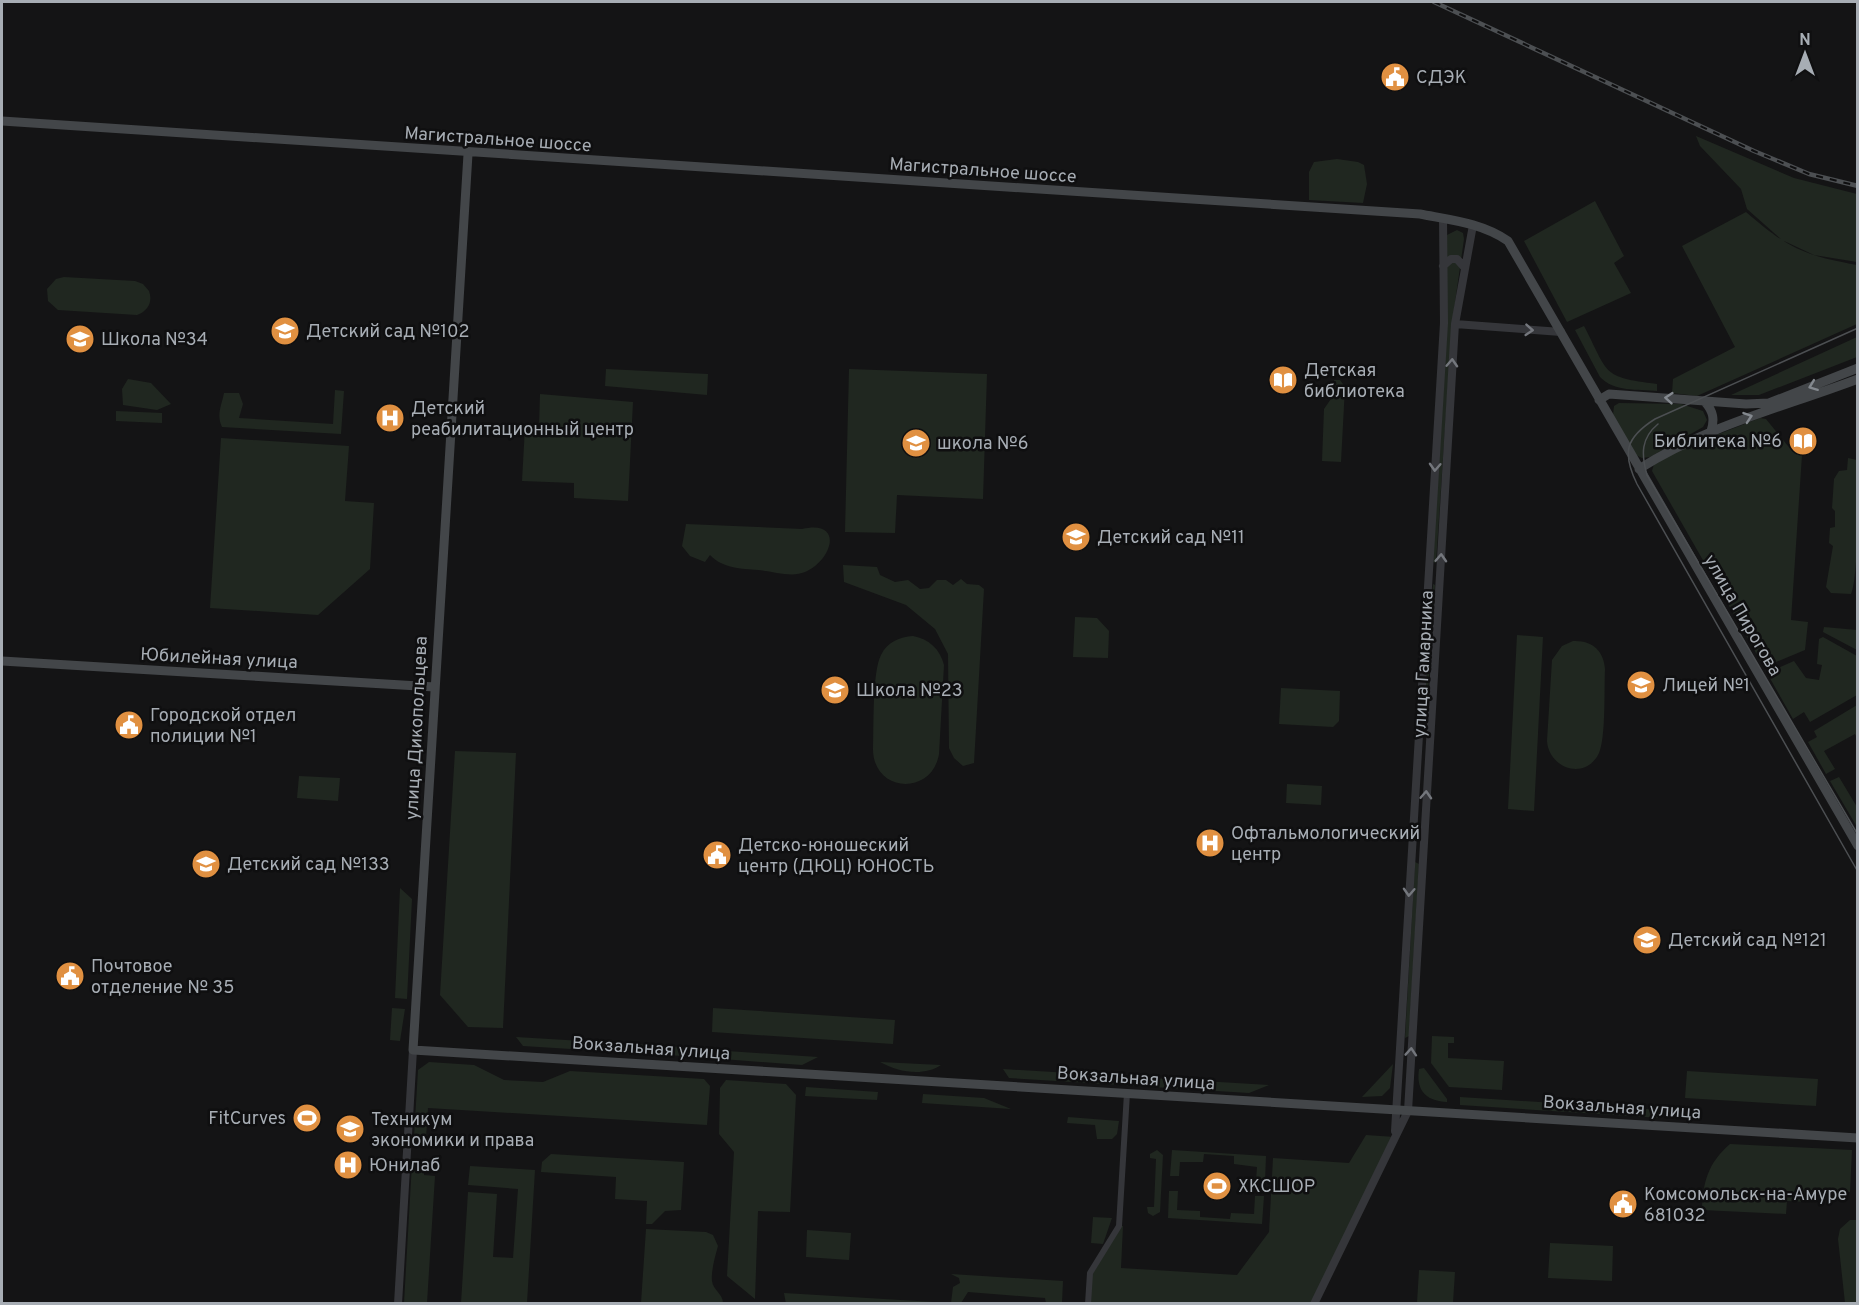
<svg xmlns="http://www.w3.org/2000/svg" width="1859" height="1305" viewBox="0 0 1859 1305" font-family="Overpass,sans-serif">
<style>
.green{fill:#202720}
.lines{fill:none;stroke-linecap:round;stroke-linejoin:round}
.minor{stroke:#35363a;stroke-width:6}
.tertiary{stroke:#35363a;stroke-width:8}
.secondary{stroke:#434649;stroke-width:9}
.tram{stroke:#4c4f52;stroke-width:1.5}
.rail-casing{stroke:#4c4f52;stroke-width:4.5}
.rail{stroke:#0f0f10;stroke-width:2;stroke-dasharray:7;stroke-linecap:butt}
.oneway{stroke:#74777d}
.oneway2{stroke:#84898f}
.labels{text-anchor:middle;stroke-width:5;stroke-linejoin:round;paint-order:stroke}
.poi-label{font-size:18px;fill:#a7adb4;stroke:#0f0f10;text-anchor:start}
.street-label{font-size:18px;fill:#a7adb4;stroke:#0f0f10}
</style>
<rect width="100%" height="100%" fill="#141415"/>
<path class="green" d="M 1696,136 L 1794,178 L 1857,194 L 1857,262 L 1814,255 L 1782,240 L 1747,209 L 1741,189 L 1700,146 Z
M 1337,159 L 1358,162 L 1364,165 L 1367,184 L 1363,203 L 1309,200 L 1309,172 L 1314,162 Z
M 1595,201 L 1624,256 L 1614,263 L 1631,293 L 1567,322 L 1524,241 Z
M 1746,212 C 1788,248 1802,255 1857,265 L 1857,324 L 1697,396 L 1672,393 L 1673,379 L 1735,347 L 1682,246 Z
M 1457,230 L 1463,233 L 1464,239 L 1452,324 L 1436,563 L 1433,562 L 1447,235 Z
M 64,277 L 135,281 L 143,284 L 149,291 C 153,302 148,311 137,315 L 58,310 L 48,301 L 47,289 L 56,279 Z
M 1584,326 C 1609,374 1601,377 1657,384 L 1657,391 C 1637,389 1614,392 1600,377 L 1575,330 Z
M 1857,337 L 1857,357 L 1759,395 L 1731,395 Z
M 606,369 L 708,374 L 707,395 L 605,386 Z
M 849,369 L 987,374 L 983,499 L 897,495 L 895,533 L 845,532 Z
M 128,379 L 151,383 L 171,404 L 157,410 L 123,405 L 122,389 Z
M 1334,380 L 1340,380 L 1345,387 L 1341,462 L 1322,461 L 1324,409 L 1333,396 Z
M 335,390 L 344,391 L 341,434 L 222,427 C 216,415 222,404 224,393 L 239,393 L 243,404 L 239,418 L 333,424 Z
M 540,394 L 633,402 L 628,501 L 574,498 L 574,483 L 522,481 L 525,427 L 539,428 Z
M 1619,403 L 1681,404 L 1703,411 L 1707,420 L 1703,427 L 1650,457 L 1642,458 L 1636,455 L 1613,415 L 1614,406 Z
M 116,411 L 162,413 L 162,423 L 116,421 Z
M 1760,418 L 1766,419 L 1792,451 L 1802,455 L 1791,620 L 1808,622 L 1805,650 L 1764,667 L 1652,471 L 1654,464 L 1688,446 Z
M 221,438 L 349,446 L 345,501 L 374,503 L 370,569 L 318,615 L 210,608 Z
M 1848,458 L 1857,460 C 1858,485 1859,577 1851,594 L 1831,593 L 1826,587 L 1833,546 L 1829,543 L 1830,528 L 1835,527 L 1835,511 L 1832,508 L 1834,479 L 1839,471 L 1847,470 Z
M 686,524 L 802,529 C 844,519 833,560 805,572 C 791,578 773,571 758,570 C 742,569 722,568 710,555 L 705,562 L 690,556 L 682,546 Z
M 843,565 L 877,567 L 880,575 L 895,582 L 908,580 L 920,589 L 929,588 L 937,580 L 946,580 L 953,585 L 961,579 L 967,584 L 979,585 L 984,589 L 974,763 L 963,766 L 954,758 L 949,748 L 948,654 L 935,629 L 906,605 L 844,582 Z
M 1433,584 L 1435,585 L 1426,723 L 1423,722 Z
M 1075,617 L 1097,618 L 1109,631 L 1108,658 L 1073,657 Z
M 1824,627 L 1857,630 L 1857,650 L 1823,632 Z
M 1517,635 L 1543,637 L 1534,811 L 1508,809 Z
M 913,636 C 929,639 940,649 944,665 L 939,754 C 932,796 874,793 873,750 C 874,728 872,672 881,655 C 887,642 900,637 913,636 Z
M 1823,637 L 1857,656 L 1857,695 L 1810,722 L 1804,712 L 1793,719 L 1767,673 L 1794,661 L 1806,678 L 1819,680 L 1822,665 L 1817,664 L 1819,639 Z
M 1573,641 C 1592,640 1604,651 1605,669 C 1604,689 1606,737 1599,753 C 1586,781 1549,769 1547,741 L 1552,660 L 1562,646 Z
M 1281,688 L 1340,691 L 1339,721 L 1333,727 L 1279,724 Z
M 1857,705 L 1857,738 L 1855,734 L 1824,751 L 1835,769 L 1826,774 L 1808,742 L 1817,737 L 1814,731 Z
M 455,751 L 516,753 L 503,1028 L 468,1027 L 440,995 Z
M 299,776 L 340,778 L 338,801 L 297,798 Z
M 1839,777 L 1857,807 L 1857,827 L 1830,781 Z
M 1287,784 L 1322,786 L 1321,805 L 1286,803 Z
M 1415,862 L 1419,864 L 1409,1036 L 1405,1038 Z
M 400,888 L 412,899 L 407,999 L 395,998 Z
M 392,1008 L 405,1009 L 400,1041 L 390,1040 Z
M 713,1008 L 895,1020 L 893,1044 L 712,1032 Z
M 1432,1036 L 1454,1037 L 1454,1043 L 1448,1043 L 1448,1058 L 1504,1061 L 1502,1090 L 1449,1087 L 1431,1063 Z
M 516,1037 L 700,1048 L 699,1057 L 523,1046 Z
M 712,1050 L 818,1057 L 802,1065 L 722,1059 Z
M 429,1062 L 474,1065 L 504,1080 L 543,1082 L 570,1071 L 704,1079 L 710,1086 L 707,1125 L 428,1108 L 426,1138 L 414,1137 L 418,1070 Z
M 880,1062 L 941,1065 C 923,1077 898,1072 880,1062 Z
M 1393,1064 L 1390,1088 L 1382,1096 L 1362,1097 Z
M 1424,1068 L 1447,1099 L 1447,1102 C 1425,1101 1416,1090 1419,1069 Z
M 1003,1069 L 1269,1085 L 1249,1093 L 1009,1078 Z
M 1687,1071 L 1818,1079 L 1816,1106 L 1685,1098 Z
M 726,1080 L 786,1084 L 796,1095 L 790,1212 L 758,1211 L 755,1299 L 727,1276 L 734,1152 L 719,1134 L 720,1088 Z
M 806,1087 L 878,1092 L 877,1100 L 805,1096 Z
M 923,1094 L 984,1098 L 1011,1109 L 922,1103 Z
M 1460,1097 L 1662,1110 L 1661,1118 L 1460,1105 Z
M 1068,1117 L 1119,1121 L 1117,1134 L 1112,1139 L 1097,1139 L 1095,1125 L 1067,1123 Z
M 1366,1135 L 1395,1137 L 1314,1303 L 1088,1304 L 1090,1273 L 1119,1226 L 1123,1226 L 1121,1268 L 1237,1275 L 1269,1232 L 1273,1158 L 1349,1163 Z
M 1730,1144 L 1852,1150 L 1850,1192 L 1811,1190 L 1810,1202 L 1787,1201 L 1786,1214 L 1702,1210 C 1703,1182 1708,1163 1730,1144 Z
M 1157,1150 L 1163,1155 L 1160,1212 L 1153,1216 L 1148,1213 L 1147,1207 L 1154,1207 L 1156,1159 L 1150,1158 L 1150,1154 Z
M 1172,1150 L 1266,1156 L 1265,1182 L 1256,1181 L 1257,1167 L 1234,1164 L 1234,1156 L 1204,1154 L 1203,1162 L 1180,1162 L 1179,1176 L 1170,1176 Z
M 551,1154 L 684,1162 L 681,1210 L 665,1211 L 652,1224 L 646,1224 L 647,1201 L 615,1199 L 616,1177 L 541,1172 L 542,1162 Z
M 412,1163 L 424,1164 L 424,1175 L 435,1176 L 427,1303 L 404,1303 Z
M 470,1166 L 535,1170 L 527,1303 L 461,1303 L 468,1192 L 497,1194 L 493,1257 L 513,1258 L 518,1189 L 468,1185 Z
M 1169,1191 L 1178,1191 L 1177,1210 L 1200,1211 L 1200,1217 L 1230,1219 L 1231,1213 L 1254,1214 L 1255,1196 L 1264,1196 L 1262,1224 L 1168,1218 Z
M 1093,1217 L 1112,1218 L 1103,1244 L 1091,1243 Z
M 1850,1220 L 1857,1220 L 1857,1303 L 1845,1303 L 1838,1239 L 1840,1229 Z
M 646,1229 L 706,1232 L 713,1235 L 718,1246 C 715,1257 711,1270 712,1281 C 713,1290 723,1294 723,1303 L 641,1303 Z
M 807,1230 L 851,1233 L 849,1260 L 806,1257 Z
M 1550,1243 L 1613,1246 L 1612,1281 L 1548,1278 Z
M 1419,1270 L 1455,1272 L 1453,1303 L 1417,1303 Z
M 951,1274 L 1063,1281 L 1062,1303 L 1046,1303 L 1045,1298 L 968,1292 L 961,1303 L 786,1304 L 784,1293 L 951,1303 L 953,1287 L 960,1283 L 959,1278 Z"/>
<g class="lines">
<path class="minor" d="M 1088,1304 L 1090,1273 L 1119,1226 L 1127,1093"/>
<path class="tertiary" d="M 1443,266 L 1451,259 L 1457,259 L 1465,268
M 1455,324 L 1561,332
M 1395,1131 L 1444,323 L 1443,218
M 398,1304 L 413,1050
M 1314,1304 L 1408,1111 L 1455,324 L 1473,225"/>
<path class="secondary" d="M 2,121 L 1420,214 C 1451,220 1482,223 1508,241 L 1858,846
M 468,154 L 413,1050 L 1858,1138
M 1599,400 L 1609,394 L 1746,404 L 1769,403 L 1858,368
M 1705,402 C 1713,411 1715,419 1711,431
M 1639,469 C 1706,426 1784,407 1858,379
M 2,661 L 435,687"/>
<path class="tram" d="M 1858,328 L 1655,419 C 1625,438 1622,453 1637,484 L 1858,872
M 1658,424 C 1641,438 1641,454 1647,475 L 1858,835"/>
<g class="rail-casing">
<path id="rail" d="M 1434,2 L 1754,151 L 1809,174 L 1858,186"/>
</g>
<use href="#rail" class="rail"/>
</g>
<defs><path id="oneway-chevron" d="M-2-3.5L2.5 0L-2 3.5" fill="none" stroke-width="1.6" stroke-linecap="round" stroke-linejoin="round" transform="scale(1.5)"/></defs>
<g class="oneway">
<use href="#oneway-chevron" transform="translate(1529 330) rotate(4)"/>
<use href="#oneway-chevron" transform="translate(1452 363) rotate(-87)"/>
<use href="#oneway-chevron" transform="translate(1435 467) rotate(93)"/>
<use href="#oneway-chevron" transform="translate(1441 558) rotate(-87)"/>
<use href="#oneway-chevron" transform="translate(1426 795) rotate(-87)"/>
<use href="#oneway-chevron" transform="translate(1409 892) rotate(93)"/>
<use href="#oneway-chevron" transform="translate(1411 1052) rotate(-86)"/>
</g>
<g class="oneway2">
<use href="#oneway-chevron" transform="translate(1813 386) rotate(159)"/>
<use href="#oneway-chevron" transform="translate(1669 398) rotate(-175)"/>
<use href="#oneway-chevron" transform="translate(1748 417) rotate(-19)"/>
</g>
<defs>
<g id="civic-disc" transform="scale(1.5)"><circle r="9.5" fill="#e09041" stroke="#0f0f10"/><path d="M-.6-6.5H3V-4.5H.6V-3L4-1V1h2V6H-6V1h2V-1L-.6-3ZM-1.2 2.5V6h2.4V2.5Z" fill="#fff"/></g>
<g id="school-disc" transform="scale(1.5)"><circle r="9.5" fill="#e09041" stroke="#0f0f10"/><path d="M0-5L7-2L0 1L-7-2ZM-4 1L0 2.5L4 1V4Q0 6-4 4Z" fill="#fff"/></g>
<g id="library-disc" transform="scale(1.5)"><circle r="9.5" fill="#e09041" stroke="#0f0f10"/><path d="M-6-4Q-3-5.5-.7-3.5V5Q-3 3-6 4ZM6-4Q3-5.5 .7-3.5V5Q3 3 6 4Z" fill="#fff"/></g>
<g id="hospital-disc" transform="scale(1.5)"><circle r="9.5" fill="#e09041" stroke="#0f0f10"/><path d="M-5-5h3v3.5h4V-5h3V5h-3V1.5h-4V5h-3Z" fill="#fff"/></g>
<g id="stadium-disc" transform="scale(1.5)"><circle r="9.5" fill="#e09041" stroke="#0f0f10"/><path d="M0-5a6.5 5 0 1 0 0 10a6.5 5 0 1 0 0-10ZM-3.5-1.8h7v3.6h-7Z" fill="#fff"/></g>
<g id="university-disc" transform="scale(1.5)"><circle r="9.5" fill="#e09041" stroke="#0f0f10"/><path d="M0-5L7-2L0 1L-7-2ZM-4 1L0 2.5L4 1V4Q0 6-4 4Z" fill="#fff"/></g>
</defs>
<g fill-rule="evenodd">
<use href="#civic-disc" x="1395" y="77"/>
<use href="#school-disc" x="285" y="331"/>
<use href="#school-disc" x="80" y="339"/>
<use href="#library-disc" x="1283" y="380"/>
<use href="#hospital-disc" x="390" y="418"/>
<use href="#library-disc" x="1803" y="441"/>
<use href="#school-disc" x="916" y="443"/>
<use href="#school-disc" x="1076" y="537"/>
<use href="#school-disc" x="1641" y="685"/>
<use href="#school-disc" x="835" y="690"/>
<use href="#civic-disc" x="129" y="725"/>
<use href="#hospital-disc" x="1210" y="843"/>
<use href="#civic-disc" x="717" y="855"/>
<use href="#school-disc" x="206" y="864"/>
<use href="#school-disc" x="1647" y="940"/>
<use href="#civic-disc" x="70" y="976"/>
<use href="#stadium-disc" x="307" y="1118"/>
<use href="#university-disc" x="350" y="1129"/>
<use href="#hospital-disc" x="348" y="1165"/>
<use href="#stadium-disc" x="1217" y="1186"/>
<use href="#civic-disc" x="1623" y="1204"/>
</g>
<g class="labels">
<g class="poi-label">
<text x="1416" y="83">СДЭК</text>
<text x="306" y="337">Детский сад №102</text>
<text x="101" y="345">Школа №34</text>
<text x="1304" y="376">Детская<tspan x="1304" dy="21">библиотека</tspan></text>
<text x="411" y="414">Детский<tspan x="411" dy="21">реабилитационный центр</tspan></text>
<text x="1782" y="447" text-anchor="end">Библитека №6</text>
<text x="937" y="449">школа №6</text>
<text x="1097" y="543">Детский сад №11</text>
<text x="1662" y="691">Лицей №1</text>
<text x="856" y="696">Школа №23</text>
<text x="150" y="721">Городской отдел<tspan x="150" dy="21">полиции №1</tspan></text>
<text x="1231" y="839">Офтальмологический<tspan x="1231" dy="21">центр</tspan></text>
<text x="738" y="851">Детско-юношеский<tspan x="738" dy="21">центр (ДЮЦ) ЮНОСТЬ</tspan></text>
<text x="227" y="870">Детский сад №133</text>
<text x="1668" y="946">Детский сад №121</text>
<text x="91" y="972">Почтовое<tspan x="91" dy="21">отделение № 35</tspan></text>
<text x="286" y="1124" text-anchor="end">FitCurves</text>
<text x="371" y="1125">Техникум<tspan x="371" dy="21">экономики и права</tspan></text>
<text x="369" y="1171">Юнилаб</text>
<text x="1238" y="1192">ХКСШОР</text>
<text x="1644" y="1200">Комсомольск-на-Амуре<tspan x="1644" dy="21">681032</tspan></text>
</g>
<g class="street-label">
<text transform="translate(498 139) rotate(4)" y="6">Магистральное шоссе</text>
<text transform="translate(983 170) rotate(4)" y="6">Магистральное шоссе</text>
<text transform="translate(1743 615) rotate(60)" y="6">улица Пирогова</text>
<text transform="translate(219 658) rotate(3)" y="6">Юбилейная улица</text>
<text transform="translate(1423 664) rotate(-87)" y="6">улица Гамарника</text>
<text transform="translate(416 728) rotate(-87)" y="6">улица Дикопольцева</text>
<text transform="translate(651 1048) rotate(4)" y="6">Вокзальная улица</text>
<text transform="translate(1136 1078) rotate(4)" y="6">Вокзальная улица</text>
<text transform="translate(1622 1107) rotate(4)" y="6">Вокзальная улица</text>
</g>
</g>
<rect width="1859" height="1305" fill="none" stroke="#a7adb4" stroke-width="6"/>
<g transform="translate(1805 54)" stroke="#0f0f10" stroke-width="4.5" paint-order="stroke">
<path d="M0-4.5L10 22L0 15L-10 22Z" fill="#a7adb4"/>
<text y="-9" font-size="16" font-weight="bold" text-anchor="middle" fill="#a7adb4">N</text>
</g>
</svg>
